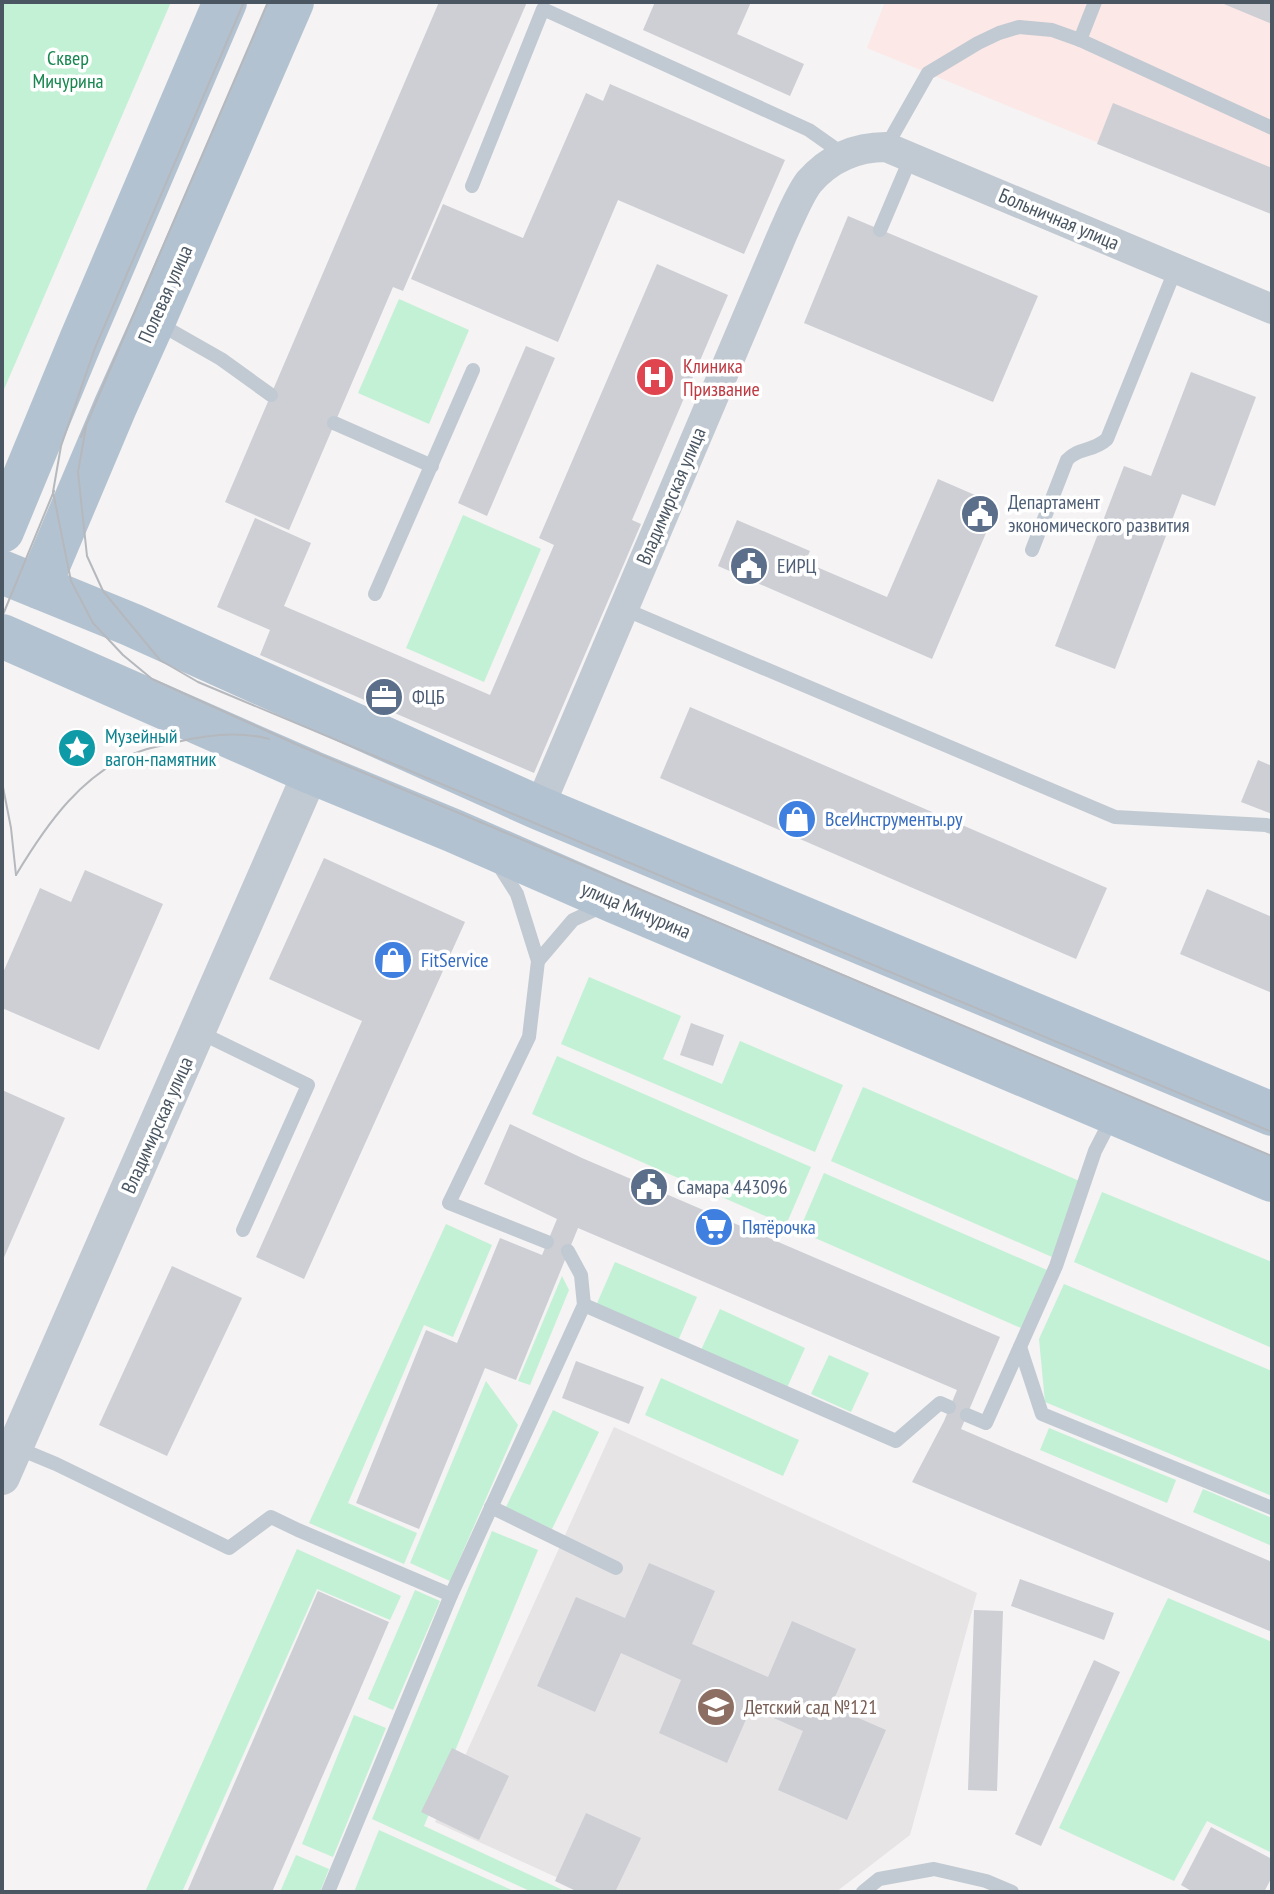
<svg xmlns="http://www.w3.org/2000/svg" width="1274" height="1894" font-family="'PT Sans Narrow',sans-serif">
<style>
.education{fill:#e6e4e5}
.medical{fill:#fce8e6}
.green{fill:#c3f1d5}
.building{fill:#cdcfd5}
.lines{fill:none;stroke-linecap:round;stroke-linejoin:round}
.service{stroke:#c1cad2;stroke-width:14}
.minor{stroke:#c1cad2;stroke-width:30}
.tertiary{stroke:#c1cad2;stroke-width:36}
.primary{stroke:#b3c2d1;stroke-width:44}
.tram{stroke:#b5b8bd;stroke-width:2}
.labels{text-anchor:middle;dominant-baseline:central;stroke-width:7;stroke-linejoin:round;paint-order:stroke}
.park-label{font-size:20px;fill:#17864f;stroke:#fff}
.street-label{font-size:20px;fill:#4a5661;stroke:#fff}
.health-label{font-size:20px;fill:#be3a42;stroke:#fff;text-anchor:start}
.service-label{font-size:20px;fill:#4e5e75;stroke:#fff;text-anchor:start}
.culture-label{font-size:20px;fill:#0d838f;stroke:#fff;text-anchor:start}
.shop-label{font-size:20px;fill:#366cbe;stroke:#fff;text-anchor:start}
.education-label{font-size:20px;fill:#785e54;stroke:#fff;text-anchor:start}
</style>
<rect width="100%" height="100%" fill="#f5f3f3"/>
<polygon class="education" points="614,1427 977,1593 910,1835 836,1892 589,1892 435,1822"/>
<polygon class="medical" points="885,2 1272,2 1272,214 867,48"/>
<g class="green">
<polygon points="2,2 171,2 2,394"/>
<polygon points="399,299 469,330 429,424 358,393"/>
<polygon points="463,515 541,549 484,682 406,648"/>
<polygon points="589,977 681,1016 663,1059 722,1084 740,1041 843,1085 815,1152 561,1044"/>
<polygon points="557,1056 811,1167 786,1225 532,1114"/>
<polygon points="863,1087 1084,1183 1052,1257 831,1161"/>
<polygon points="824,1173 1047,1270 1021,1328 799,1231"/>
<polygon points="1102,1192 1272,1262 1272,1348 1074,1262"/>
<polygon points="446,1224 492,1245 453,1337 424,1325 348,1503 417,1533 404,1564 309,1523"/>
<polygon points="615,1262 697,1297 677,1343 595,1308"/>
<polygon points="562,1276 569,1290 530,1385 518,1381"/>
<polygon points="1064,1284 1272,1371 1272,1496 1045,1402 1039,1339"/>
<polygon points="720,1309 805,1348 786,1390 701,1350"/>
<polygon points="829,1355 869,1373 851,1412 811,1394"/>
<polygon points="661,1378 799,1440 783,1476 645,1415"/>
<polygon points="486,1381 518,1425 450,1581 410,1563"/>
<polygon points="553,1410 599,1432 552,1529 506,1507"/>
<polygon points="1049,1428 1176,1480 1167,1503 1040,1450"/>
<polygon points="1203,1489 1272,1518 1272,1546 1193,1512"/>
<polygon points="492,1531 538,1550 424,1826 567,1892 532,1892 372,1819"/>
<polygon points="297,1549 401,1596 390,1620 317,1589 182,1892 145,1892"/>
<polygon points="415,1590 440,1601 393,1710 368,1699"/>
<polygon points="1168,1598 1272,1642 1272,1853 1207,1821 1174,1881 1059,1828"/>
<polygon points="354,1715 386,1728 333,1857 302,1844"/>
<polygon points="379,1830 516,1892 354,1892"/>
<polygon points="296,1855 329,1869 320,1892 280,1892"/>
</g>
<g class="building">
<polygon points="439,2 527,2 403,291 393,287 289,530 225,502"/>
<polygon points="655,2 751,2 737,34 804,64 790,96 643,30"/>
<polygon points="1219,2 1272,2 1272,24"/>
<polygon points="610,84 785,160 744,254 618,200 558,342 411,279 443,204 523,238 586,93 603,101"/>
<polygon points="1113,103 1272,168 1271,214 1097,144"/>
<polygon points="848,216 1038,296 993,402 804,323"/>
<polygon points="657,264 728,295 632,520 641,524 534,773 260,655 270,630 217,607 255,518 311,543 284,606 490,695 554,545 539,538"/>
<polygon points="526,346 555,358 487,516 458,503"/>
<polygon points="1191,372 1256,397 1215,506 1182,494 1115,669 1055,646 1124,466 1151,476"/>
<polygon points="938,479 998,505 932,659 718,566 737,520 810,551 805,562 887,597"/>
<polygon points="690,707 1107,888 1076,959 660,778"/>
<polygon points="1258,760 1272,766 1272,814 1241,802"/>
<polygon points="324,858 465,922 304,1279 256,1257 362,1021 269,979"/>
<polygon points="85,870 163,904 99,1050 2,1008 2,975 40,888 71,902"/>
<polygon points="1207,889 1272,917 1272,993 1180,954"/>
<polygon points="691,1023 724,1035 713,1066 680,1055"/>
<polygon points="2,1090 65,1118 2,1262"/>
<polygon points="510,1124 582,1158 1000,1337 961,1429 1272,1562 1272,1632 912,1482 944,1421 957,1390 578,1228 516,1380 485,1368 419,1529 356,1503 426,1330 457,1343 500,1238 542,1255 557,1219 484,1184"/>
<polygon points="172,1266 242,1298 167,1456 99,1425"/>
<polygon points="576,1361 644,1387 629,1424 562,1398"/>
<polygon points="649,1563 715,1591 692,1644 768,1677 792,1621 856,1649 831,1706 886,1730 847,1820 778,1790 803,1731 751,1708 727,1763 659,1733 681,1680 621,1653 595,1712 537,1686 576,1597 625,1618"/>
<polygon points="1020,1579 1114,1613 1104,1640 1011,1606"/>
<polygon points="318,1591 389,1622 353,1706 272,1892 187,1892"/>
<polygon points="974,1610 1003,1611 997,1791 968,1790"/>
<polygon points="1094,1660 1120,1672 1041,1846 1015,1834"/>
<polygon points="452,1748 509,1776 479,1840 421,1812"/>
<polygon points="586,1813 641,1838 615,1892 578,1892 555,1881"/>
<polygon points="1211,1827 1272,1859 1272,1877 1264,1892 1193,1892 1181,1885"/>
</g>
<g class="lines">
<g class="service">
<polyline points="1080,40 1095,2"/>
<polyline points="886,147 928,73 978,43 999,33 1019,27 1052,30 1080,40 1272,128"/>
<polyline points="472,186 543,9 809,130 843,154"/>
<polyline points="880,230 911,157"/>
<polyline points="156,322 221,359 271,395"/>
<polyline points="334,423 432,466"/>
<path d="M1032 550 1067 460C1079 447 1093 452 1107 439L1176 268"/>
<polyline points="375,594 473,370"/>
<polyline points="624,609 1115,817 1266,825 1272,827"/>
<polyline points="498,864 517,894 538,961 529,1037 449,1203 547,1242"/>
<polyline points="538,961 573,920 603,906"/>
<polyline points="199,1032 308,1085 243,1230"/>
<polyline points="584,1305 896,1441 940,1403 949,1407"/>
<polyline points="1020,1347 1042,1414 1272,1508"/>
<polyline points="967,1415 986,1423 1056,1266 1095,1151 1112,1118"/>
<polyline points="15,1447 56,1464 229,1548 271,1517 298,1530 451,1595"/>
<polyline points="491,1507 616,1568"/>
<polyline points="328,1892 451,1595 584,1305 581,1275 568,1251"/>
<polyline points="863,1892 879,1879 934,1869 986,1881 1012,1892"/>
</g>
<path class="minor" d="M539 808 783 233C790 218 799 195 809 182 830 158 855 147 886 147L1272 309"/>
<polyline class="tertiary" points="2,1477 311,772"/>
<g class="primary">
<polyline points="2,531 81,340 225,2"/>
<polyline points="2,572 132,625 539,808 1272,1114"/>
<polyline points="39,587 115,407 154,320 292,2"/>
<polyline points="2,636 311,772 454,831 614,901 1272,1180"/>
</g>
<g class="tram">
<polyline points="244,2 95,348 61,446 53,492 71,581 93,623 123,655 152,679 300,746 1272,1156"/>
<polyline points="86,427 78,472 87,556 103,591 160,660 198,682 1272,1132"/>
<polyline points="81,437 268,2"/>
<polyline points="2,617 54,491"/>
<polyline points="2,782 11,828 16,875"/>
<path d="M16 875C46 825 83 771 141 751 153 747 165 745 177 742 205 735 240 731 269 739"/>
</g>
</g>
<defs>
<g id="hospital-disc" transform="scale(2)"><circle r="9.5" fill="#e0444e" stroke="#fff"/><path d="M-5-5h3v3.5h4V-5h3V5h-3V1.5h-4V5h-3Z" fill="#fff"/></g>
<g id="civic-disc" transform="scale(2)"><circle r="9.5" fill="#5c6f8a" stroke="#fff"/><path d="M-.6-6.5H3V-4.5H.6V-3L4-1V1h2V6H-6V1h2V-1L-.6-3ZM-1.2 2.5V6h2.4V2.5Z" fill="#fff"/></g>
<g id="office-disc" transform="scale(2)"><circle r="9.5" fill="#5c6f8a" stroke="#fff"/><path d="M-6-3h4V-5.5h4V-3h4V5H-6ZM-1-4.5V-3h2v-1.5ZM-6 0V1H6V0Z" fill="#fff"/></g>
<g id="sight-disc" transform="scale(2)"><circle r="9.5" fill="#0f9aa8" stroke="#fff"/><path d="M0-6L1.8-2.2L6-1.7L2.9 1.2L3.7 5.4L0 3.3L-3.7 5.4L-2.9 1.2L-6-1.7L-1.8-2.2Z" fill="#fff"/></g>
<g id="shop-disc" transform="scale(2)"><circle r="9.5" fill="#3f7fe0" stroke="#fff"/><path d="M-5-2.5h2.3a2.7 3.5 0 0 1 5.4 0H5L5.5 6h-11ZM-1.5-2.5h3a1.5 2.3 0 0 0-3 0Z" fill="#fff"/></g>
<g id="supermarket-disc" transform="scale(2)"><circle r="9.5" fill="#3f7fe0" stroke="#fff"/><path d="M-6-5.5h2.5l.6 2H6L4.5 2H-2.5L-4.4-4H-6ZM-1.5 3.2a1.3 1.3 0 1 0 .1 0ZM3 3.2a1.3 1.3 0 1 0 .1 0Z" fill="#fff"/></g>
<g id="school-disc" transform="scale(2)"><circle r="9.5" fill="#8d6e63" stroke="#fff"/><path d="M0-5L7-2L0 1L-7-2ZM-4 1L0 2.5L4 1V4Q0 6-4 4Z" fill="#fff"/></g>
</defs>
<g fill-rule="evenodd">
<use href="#hospital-disc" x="655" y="377"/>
<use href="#civic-disc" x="980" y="514"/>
<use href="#civic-disc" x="749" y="566"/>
<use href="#office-disc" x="384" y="697"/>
<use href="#sight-disc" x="77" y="748"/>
<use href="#shop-disc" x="797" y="819"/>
<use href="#shop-disc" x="393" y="960"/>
<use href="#civic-disc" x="649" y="1187"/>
<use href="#supermarket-disc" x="714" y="1227"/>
<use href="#school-disc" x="716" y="1707"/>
</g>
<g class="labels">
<g class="park-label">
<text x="68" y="58">Сквер<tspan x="68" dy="23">Мичурина</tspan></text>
</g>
<g class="street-label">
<text transform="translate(1059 219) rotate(23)">Больничная улица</text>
<text transform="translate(165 294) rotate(-66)">Полевая улица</text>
<text transform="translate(671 496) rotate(-67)">Владимирская улица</text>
<text transform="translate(636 910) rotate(23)">улица Мичурина</text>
<text transform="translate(157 1125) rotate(-66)">Владимирская улица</text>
</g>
<g class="health-label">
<text x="683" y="366">Клиника<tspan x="683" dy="23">Призвание</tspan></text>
</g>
<g class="service-label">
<text x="1008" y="502">Департамент<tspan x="1008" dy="23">экономического развития</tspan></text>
<text x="777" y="566">ЕИРЦ</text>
<text x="412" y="697">ФЦБ</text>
<text x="677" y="1187">Самара 443096</text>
</g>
<g class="culture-label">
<text x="105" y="736">Музейный<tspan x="105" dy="23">вагон-памятник</tspan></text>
</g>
<g class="shop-label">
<text x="825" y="819">ВсеИнструменты.ру</text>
<text x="421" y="960">FitService</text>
<text x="742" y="1227">Пятёрочка</text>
</g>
<g class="education-label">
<text x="744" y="1707">Детский сад №121</text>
</g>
</g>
<rect width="1274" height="1894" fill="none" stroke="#4a5661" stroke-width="8"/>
</svg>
